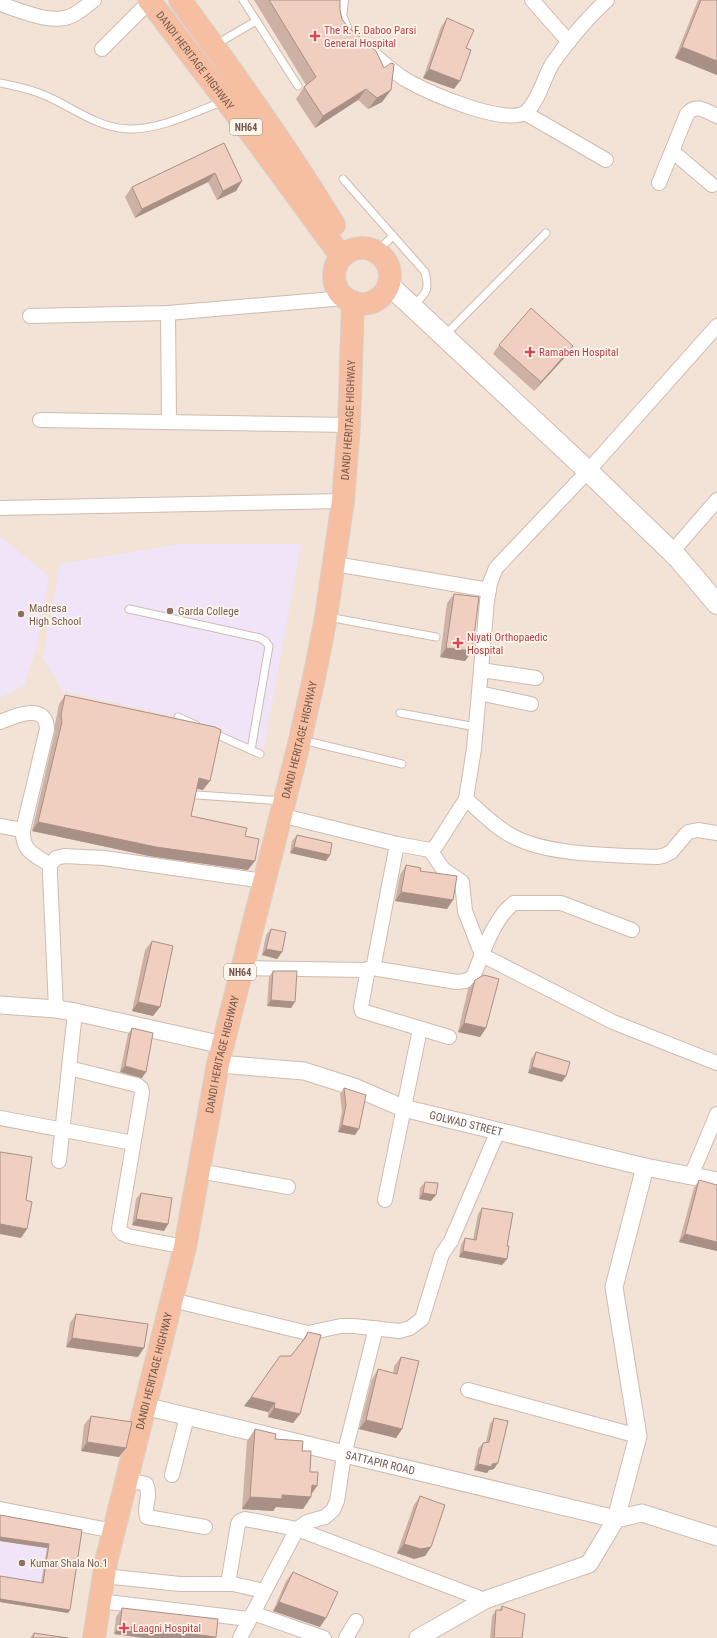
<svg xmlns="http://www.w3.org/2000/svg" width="717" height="1638" font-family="'Roboto Condensed',sans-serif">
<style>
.residential{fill:#f3e3d6}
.education{fill:#efe4f8}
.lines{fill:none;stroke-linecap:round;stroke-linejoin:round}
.service-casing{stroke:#cfbbb0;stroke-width:9}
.minor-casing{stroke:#cfbbb0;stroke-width:16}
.tertiary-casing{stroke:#cfbbb0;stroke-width:19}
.secondary-casing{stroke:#d2baae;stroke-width:22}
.trunk-casing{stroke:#d8d0cd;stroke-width:24}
.service{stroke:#fff;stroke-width:7}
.minor{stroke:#fff;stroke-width:14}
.tertiary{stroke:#fff;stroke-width:17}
.secondary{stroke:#fff;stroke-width:20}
.trunk{stroke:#f6bfa1;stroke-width:22}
.wall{fill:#ceb1a5}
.shaded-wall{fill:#a89086}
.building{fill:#f0cec0;stroke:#a89086}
.health-dot{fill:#e0444e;stroke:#fef6ed;stroke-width:1.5}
.education-dot{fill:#8d6e63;stroke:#fef6ed;stroke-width:1.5}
.labels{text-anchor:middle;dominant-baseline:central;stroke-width:3.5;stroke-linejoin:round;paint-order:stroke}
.shield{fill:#fef6ed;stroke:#9e877c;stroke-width:1}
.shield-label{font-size:10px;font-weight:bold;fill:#75574c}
.health-label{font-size:11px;fill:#be3a42;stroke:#fef6ed;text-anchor:start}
.street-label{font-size:11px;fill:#75574c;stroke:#fef6ed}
.education-label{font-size:11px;fill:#785e54;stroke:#fef6ed;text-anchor:start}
</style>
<rect width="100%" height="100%" fill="#fcf2e7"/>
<rect class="residential" x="0" y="0" width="717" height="1638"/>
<g class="education">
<polygon points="0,538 3,538 49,577 36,650 24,686 0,698"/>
<polygon points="181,544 301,544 264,750 182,718 63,691 43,658 60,564"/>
<polygon points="0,1541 47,1548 41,1586 0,1579"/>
</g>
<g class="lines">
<g class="service-casing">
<g id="service">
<polyline points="243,0 298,86"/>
<polyline points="215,45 256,21"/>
<path d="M0 83C15 86 30 89 44 95 71 106 97 128 128 129 160 130 195 112 224 101"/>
<path d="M343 179 425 272C430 291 426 293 413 306"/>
<polyline points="376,252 393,236"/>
<polyline points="445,335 546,233"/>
<polyline points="129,609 260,638 265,641 269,646 251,750"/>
<polyline points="328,617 436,637"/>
<polyline points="400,713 476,727"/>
<polyline points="178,717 196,725"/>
<polyline points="211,732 260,754"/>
<polyline points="302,740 402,764"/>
<polyline points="197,795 283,801"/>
</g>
</g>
<g class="minor-casing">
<g id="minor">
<polyline points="341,0 339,16 344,28"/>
<polyline points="532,0 569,42"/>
<path d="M0 4C20 10 53 26 73 15 81 11 87 5 94 0"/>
<path d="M365 47C379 59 392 72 408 81 428 92 506 127 526 112 538 102 544 78 552 64 568 41 586 19 607 0"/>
<polyline points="102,49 150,1"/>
<polyline points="525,113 606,160"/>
<polyline points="672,151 712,185"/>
<path d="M659 183 687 114C696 103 706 111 717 116"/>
<polyline points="168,313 169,422"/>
<polyline points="30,316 168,313 345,298"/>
<polyline points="40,420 349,425"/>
<polyline points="0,508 343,501"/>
<polyline points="672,552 717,500"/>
<polyline points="335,564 489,590"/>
<polyline points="481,670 536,678"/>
<polyline points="479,693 531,704"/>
<path d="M0 722C15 716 46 702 47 729L23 830C22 852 34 854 50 865"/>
<path d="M466 799C481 812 496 828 514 837 551 856 615 855 657 857L663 856 671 852 688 832 698 830 717 833"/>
<polyline points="280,815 397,844 430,850 436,846 466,799 474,749 487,601 490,583 496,568 588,471 717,326"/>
<polyline points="0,826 23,830"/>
<polyline points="430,850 443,869 462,882 465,911 482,955 613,1022 717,1063"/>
<polyline points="241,968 363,970 372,968 374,964 397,844"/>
<path d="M372 968 457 982 465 981 473 977C482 955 494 917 514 903H561L632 930"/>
<polyline points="368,969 361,1007 362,1011 449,1037"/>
<polyline points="56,1009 50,874 50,865 56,858 64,856 104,858 264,881"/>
<polyline points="69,1068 137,1085 141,1088 142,1093 119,1229 122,1233 128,1236 185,1247"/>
<polyline points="0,1118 133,1143"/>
<polyline points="59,1161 75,1012"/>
<polyline points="199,1171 288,1187"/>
<polyline points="691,1176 717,1114"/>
<polyline points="385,1200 420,1029"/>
<polyline points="172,1300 308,1333 341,1326 354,1326 399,1331 410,1328 422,1319 442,1254 451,1241 498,1131"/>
<polyline points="468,1390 638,1436"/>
<polyline points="172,1475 187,1417"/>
<path d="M126 1480 146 1484C152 1497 143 1505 147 1517L205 1527"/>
<polyline points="0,1509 114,1531"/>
<polyline points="104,1576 180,1584 233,1584 264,1591"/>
<polyline points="228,1584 238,1524 240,1521 245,1519 297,1529 485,1600"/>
<polyline points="99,1601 249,1619"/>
<polyline points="253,1613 324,1638"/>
<polyline points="240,1638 297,1529 307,1522 325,1517 333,1510 337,1501 344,1455 376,1328"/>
<polyline points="346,1638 356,1621"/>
</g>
</g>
<g class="tertiary-casing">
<g id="tertiary">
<polyline points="0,1005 56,1009 75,1012 223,1045"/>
<path id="s1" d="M218 1064 304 1071 354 1087 403 1108 645 1167 717 1181"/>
<path id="s2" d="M144 1406 616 1519 642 1513 717 1537"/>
<polyline points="418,1638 485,1600 589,1564 616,1519 638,1436 614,1287 645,1167"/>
</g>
</g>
<g class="secondary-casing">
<polyline id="secondary" points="388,284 588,471 678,558 717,604"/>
</g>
<g class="trunk-casing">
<g id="trunk">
<path id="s3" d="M149 0 256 140 341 256"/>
<path d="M180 0C234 73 287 147 334 225"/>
<circle cx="362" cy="276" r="28"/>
<path id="s4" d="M94 1638 106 1562 185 1247 218 1064 300 740 314 678 326 617 343 501 349 425 353 302"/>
</g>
</g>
<use href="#service" class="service"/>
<use href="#minor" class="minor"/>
<use href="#tertiary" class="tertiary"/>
<use href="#secondary" class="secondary"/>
<use href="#trunk" class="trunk"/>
</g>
<g class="wall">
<polygon points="254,0 340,0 340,10 342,19 347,26 391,90 382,102 368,109 358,100 315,128 296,99 304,87 306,85"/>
<polygon points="698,0 717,0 717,75 675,58"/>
<polygon points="447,18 466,48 454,89 423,78 441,27"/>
<polygon points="224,143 242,181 236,191 217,200 208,182 135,218 125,197 132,187"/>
<polygon points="499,345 567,355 534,391 493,354"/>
<polygon points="454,594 472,651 465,661 440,657 447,603"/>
<polygon points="65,695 203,790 197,788 191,816 245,836 248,870 149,856 32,831 55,731 55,724 59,704"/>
<polygon points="297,835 330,855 326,861 290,853 292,841"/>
<polygon points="406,865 420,871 453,900 447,909 395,901 400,875"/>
<polygon points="271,929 282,952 277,959 262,955 266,935"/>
<polygon points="152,941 160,1007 153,1016 132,1011 145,950"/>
<polygon points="273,971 295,1002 291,1008 267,1006 269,977"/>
<polygon points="475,980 486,1028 480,1037 458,1032 468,989"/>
<polygon points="132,1028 142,1078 120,1072 128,1034"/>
<polygon points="536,1052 562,1082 528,1073 531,1059"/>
<polygon points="344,1088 355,1135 338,1132 342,1111 340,1094"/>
<polygon points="699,1180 717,1251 679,1242 694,1188"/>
<polygon points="425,1182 431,1201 419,1199 420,1188"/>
<polygon points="141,1193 168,1224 164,1231 132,1225 136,1199"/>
<polygon points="482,1208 507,1246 507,1259 502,1265 459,1257 461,1245 465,1238 473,1240 478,1214"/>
<polygon points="76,1314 138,1357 66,1347 70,1323"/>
<polygon points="308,1332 300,1414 293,1423 268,1417 268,1412 244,1406 291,1356 300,1344"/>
<polygon points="401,1357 402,1429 396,1438 359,1429 372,1379 378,1369 393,1373 394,1366"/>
<polygon points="91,1416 126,1448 119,1457 81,1451 84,1425"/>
<polygon points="494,1418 494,1469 489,1470 487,1473 474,1470 478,1449 483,1443 486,1442 490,1424"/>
<polygon points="255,1429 275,1439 302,1451 310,1472 317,1486 311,1495 311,1497 303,1509 276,1507 273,1511 242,1509 247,1441"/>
<polygon points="420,1496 431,1547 425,1556 414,1559 397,1553 414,1505"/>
<polygon points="0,1515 82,1530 68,1613 0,1602 0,1576 41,1583 47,1548 0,1541"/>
<polygon points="293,1572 320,1627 273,1611 286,1581"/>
<polygon points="502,1606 522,1638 490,1638 492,1616 496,1610 499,1610"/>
<polygon points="122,1608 215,1638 144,1638 114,1634 116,1617"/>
<polygon points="34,1633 68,1638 30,1638"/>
</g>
<g class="shaded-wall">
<polygon points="682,47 717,61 717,75 675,58"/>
<polygon points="429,69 460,81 454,89 423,78"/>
<polygon points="366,89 358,100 315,128 323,116"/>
<polygon points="391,90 382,102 368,109 377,98"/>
<polygon points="215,173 208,182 135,218 142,209"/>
<polygon points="242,181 236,191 217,200 223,191"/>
<polygon points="573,346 567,355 534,391 541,382"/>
<polygon points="446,648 472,651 465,661 440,657"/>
<polygon points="199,778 210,781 203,790 193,788"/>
<polygon points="38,822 255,861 248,870 149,856 32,831"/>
<polygon points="294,847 330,855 326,861 290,853"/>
<polygon points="401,892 453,900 447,909 395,901"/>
<polygon points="266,949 282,952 277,959 262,955"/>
<polygon points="271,1000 295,1002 291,1008 267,1006"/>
<polygon points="138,1002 160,1007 153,1016 132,1011"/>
<polygon points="464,1023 486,1028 480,1037 458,1032"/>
<polygon points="125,1066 146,1072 142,1078 120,1072"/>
<polygon points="532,1067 566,1076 562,1082 528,1073"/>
<polygon points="342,1125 359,1129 355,1135 338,1132"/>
<polygon points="423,1193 436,1195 431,1201 419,1199"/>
<polygon points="136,1219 168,1224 164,1231 132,1225"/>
<polygon points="0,1224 27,1229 21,1238 0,1234"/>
<polygon points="685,1234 717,1242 717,1251 679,1242"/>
<polygon points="463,1251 507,1259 502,1265 459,1257"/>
<polygon points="72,1338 144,1348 138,1357 66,1347"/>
<polygon points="251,1397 275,1403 268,1412 244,1406"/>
<polygon points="274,1408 300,1414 293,1423 268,1417"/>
<polygon points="366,1420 402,1429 396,1438 359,1429"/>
<polygon points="87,1442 126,1448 119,1457 81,1451"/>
<polygon points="498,1463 494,1469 489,1470 487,1473 474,1470 478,1464 492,1464"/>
<polygon points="312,1485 317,1486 309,1497 311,1497 303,1509 276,1507 273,1511 242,1509 250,1497 282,1495"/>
<polygon points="0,1537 49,1544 47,1548 0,1541"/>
<polygon points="404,1544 431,1547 425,1556 414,1559 397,1553"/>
<polygon points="0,1599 70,1610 68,1613 0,1602"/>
<polygon points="279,1602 326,1618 320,1627 273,1611"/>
<polygon points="120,1625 216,1637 215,1638 144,1638 114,1634"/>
</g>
<g class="building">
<polygon points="269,0 340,0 340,10 342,19 347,26 376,51 384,68 391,63 394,64 391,90 377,98 366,89 323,116 304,87 316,77"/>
<polygon points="701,0 717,0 717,61 682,47"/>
<polygon points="447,18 474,30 466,48 471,50 460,81 429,69"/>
<polygon points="224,143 242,181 223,191 215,173 142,209 132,187"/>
<polygon points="531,308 573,346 541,382 499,345"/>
<polygon points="454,594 479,597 472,651 446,648"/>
<polygon points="65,695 215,727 221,730 210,781 199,778 191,816 247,828 245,836 259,839 255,861 156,847 38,822 62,722 61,715"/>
<polygon points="297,835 332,843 330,855 294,847"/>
<polygon points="406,865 421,868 420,871 457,876 453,900 401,892"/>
<polygon points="271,929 286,932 282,952 266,949"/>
<polygon points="152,941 173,946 160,1007 138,1002"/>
<polygon points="273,971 297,971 295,1002 271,1000"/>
<polygon points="484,975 499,979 486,1028 464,1023 475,980"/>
<polygon points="132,1028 153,1033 146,1072 125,1066"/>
<polygon points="536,1052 570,1062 566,1076 532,1067"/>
<polygon points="344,1088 366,1095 359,1129 342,1125 346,1105"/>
<polygon points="0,1152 32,1157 26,1200 32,1202 27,1229 0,1224"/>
<polygon points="699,1180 717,1185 717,1242 685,1234"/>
<polygon points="425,1182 438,1183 436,1195 423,1193"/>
<polygon points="141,1193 172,1198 168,1224 136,1219"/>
<polygon points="482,1208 513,1213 507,1246 509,1246 507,1259 463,1251 465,1238 476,1240"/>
<polygon points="76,1314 148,1324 144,1348 72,1338"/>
<polygon points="308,1332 321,1335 300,1414 274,1408 275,1403 251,1397 280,1356 291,1356 305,1338"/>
<polygon points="401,1357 419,1361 402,1429 366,1420 378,1369 397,1374"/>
<polygon points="91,1416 132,1422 126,1448 87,1442"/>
<polygon points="494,1418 508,1421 498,1463 492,1464 492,1467 478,1464 483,1443 489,1442"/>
<polygon points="255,1429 276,1434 275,1439 303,1441 302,1451 311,1451 310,1472 318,1472 317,1486 312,1485 311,1497 282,1495 282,1499 250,1497"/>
<polygon points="420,1496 445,1505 431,1547 421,1549 404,1544"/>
<polygon points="0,1515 82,1530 70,1610 0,1599 0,1576 43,1583 49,1544 0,1537"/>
<polygon points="293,1572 338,1592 326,1618 279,1602"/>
<polygon points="502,1606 525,1614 522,1638 494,1638 496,1610 502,1610"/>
<polygon points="122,1608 218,1619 216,1637 120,1625"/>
<polygon points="34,1633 68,1638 33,1638"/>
</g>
<g class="health-dot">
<path d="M313 30h4v4h4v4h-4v4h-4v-4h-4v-4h4z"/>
<path d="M528 346h4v4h4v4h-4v4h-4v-4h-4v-4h4z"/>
<path d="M456 637h4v4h4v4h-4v4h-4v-4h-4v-4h4z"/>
<path d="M122 1622h4v4h4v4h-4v4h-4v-4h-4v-4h4z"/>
</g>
<g class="education-dot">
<circle cx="170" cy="611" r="4"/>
<circle cx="21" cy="614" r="4"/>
<circle cx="22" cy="1563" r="4"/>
</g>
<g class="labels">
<g class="shield">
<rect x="230" y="119" width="32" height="16" rx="3"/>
<rect x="224" y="964" width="32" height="16" rx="3"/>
</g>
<g class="shield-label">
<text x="246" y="127">NH64</text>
<text x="240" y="972">NH64</text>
</g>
<g class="health-label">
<text x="324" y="30">The R. F. Daboo Parsi<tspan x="324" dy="13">General Hospital</tspan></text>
<text x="539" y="352">Ramaben Hospital</text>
<text x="467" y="637">Niyati Orthopaedic<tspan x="467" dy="13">Hospital</tspan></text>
<text x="133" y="1628">Laagni Hospital</text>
</g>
<g class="street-label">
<text stroke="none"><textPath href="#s3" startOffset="76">DANDI HERITAGE HIGHWAY</textPath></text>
<text stroke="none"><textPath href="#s4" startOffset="1246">DANDI HERITAGE HIGHWAY</textPath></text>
<text stroke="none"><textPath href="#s4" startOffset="922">DANDI HERITAGE HIGHWAY</textPath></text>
<text stroke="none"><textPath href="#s4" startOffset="598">DANDI HERITAGE HIGHWAY</textPath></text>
<text stroke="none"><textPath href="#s1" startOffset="257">GOLWAD STREET</textPath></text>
<text stroke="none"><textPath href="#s4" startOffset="274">DANDI HERITAGE HIGHWAY</textPath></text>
<text stroke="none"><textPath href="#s2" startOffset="243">SATTAPIR ROAD</textPath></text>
</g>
<g class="education-label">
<text x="29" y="608">Madresa<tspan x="29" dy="13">High School</tspan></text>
<text x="178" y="611">Garda College</text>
<text x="30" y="1563">Kumar Shala No.1</text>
</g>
</g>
</svg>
